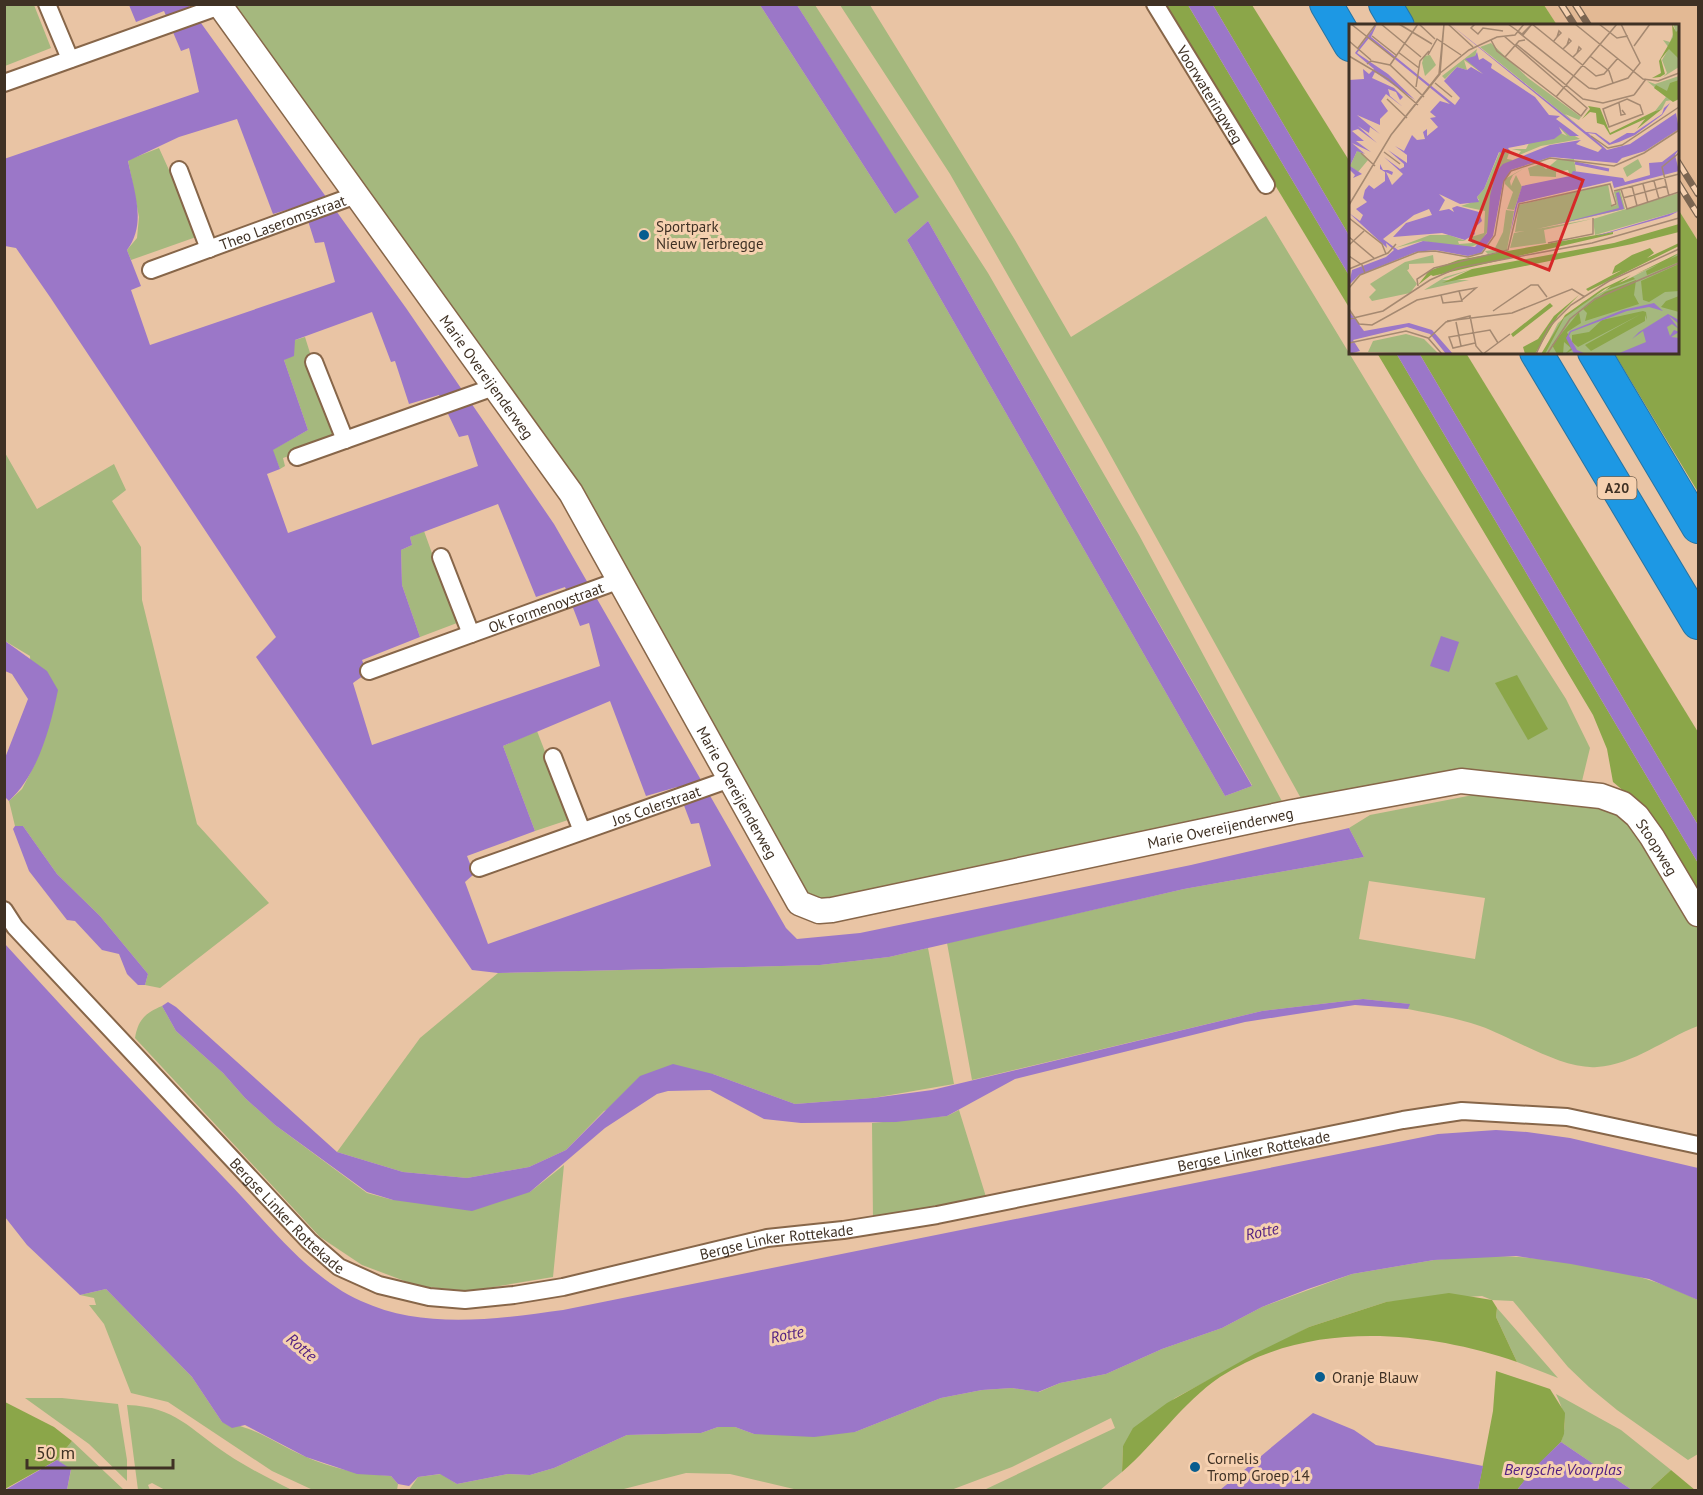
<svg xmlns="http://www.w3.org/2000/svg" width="1703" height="1495" font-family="'PT Sans',sans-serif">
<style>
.built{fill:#e3b994}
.green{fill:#a5b87e;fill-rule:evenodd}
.forest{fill:#8ba649}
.water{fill:#9b77c8;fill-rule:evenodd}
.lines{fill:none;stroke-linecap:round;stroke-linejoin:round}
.street-casing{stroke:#876649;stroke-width:20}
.secondary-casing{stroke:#876649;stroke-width:27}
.highway-casing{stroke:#2974a1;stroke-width:34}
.street{stroke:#fff;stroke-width:16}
.secondary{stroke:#fff;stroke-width:24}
.highway{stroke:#1d98e4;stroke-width:32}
.rail-casing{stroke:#7b6551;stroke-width:7}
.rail{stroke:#f6d1b0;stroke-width:4.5;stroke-dasharray:14;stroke-linecap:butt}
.poi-dot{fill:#085d8f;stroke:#f6d1b0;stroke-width:2}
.labels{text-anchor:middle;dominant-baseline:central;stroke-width:6;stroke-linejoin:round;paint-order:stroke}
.shield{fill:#f6d1b0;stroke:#76614e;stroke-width:1.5}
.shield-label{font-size:14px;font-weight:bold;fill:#3f3124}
.street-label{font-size:15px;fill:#3f3124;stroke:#f6d1b0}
.poi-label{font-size:15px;fill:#3f3124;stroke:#f6d1b0;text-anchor:start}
.water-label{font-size:16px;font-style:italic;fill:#532182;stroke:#f6d1b0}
.inset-river{fill:none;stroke:#9b77c8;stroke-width:3}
.inset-road{fill:none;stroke:#a58971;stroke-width:1.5}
.view{fill:#d62828;fill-opacity:0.15;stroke:#d62828;stroke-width:3}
.inset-edge{fill:none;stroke:#3f3124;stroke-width:3}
</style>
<rect width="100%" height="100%" fill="#e9c4a4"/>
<polygon class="built" points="1544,5 1698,5 1698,241 1678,209 1678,26 1557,25"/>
<g class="green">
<polygon points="5,4 34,5 51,48 5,66"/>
<path d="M225 5H760L895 214 918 197 797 5H815L988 273 1139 535 1284 805 830 900 812 899 801 888 566 479ZM928 221 1252 785V786L1225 796 907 240Z"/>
<polygon points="840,5 870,5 1015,240 1071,337 1266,216 1420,470 1566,699 1590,748 1582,781 1454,776 1303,802 1101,438 950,174"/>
<polygon points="159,148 199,236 131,260 127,250 137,238 139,217 128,160"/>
<polygon points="305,337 337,439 283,458 285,466 280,469 272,450 308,430 284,360 295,340"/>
<polygon points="4,451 37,509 114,464 126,490 112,501 141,547 142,600 197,824 269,903 160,988 145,985 148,974 100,916 57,874 23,826 15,826 9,801 22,789 35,764 30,656 5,641"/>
<polygon points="424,531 457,623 420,637 402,585 401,550 412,545 410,537"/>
<polygon points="537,731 571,819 535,831 503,746"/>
<path d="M1473 795 1572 801 1617 810 1631 819 1667 884 1698 927V1026C1664 1039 1635 1064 1597 1067 1562 1070 1512 1037 1480 1026 1457 1018 1432 1014 1408 1009L1409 1004 1363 999 1262 1011 972 1080 947 943 1184 889 1364 857 1349 828 1370 815ZM1369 881 1485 898 1475 959 1359 939Z"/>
<polygon points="928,948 954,1084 873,1098 795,1104 713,1074 604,1111 566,1150 529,1167 467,1178 403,1172 337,1152 420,1038 498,973 820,965 889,957"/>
<path d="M162 1006 176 1031 223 1073 245 1098 275 1125 367 1193 393 1200 530 1192 564 1165 553 1277 470 1291 418 1286 362 1265 320 1237 135 1038C138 1020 145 1013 162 1006Z"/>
<polygon points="959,1110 987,1200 873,1221 872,1123 947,1116"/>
<path d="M1480 1256C1553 1256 1633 1267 1698 1300V1454L1688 1460 1617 1410 1589 1387 1568 1367 1513 1301 1492 1300 1482 1296 1386 1302 1309 1327 1175 1398 1123 1446 1122 1472 1100 1490H984L1115 1428 1111 1418 1012 1467 951 1490H798L730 1474 686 1473 620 1490H409L418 1477 441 1474 457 1484 508 1474 530 1475 554 1468 627 1435 701 1433 718 1427H735L754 1434 855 1432 941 1398 982 1390 1012 1388 1039 1392 1060 1383 1106 1374 1162 1349 1222 1328 1262 1307 1352 1274 1434 1260Z"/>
<path d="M106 1289 192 1377 222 1422C256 1427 274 1443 304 1456 332 1469 361 1474 391 1476L398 1484 397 1490H313L272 1471 168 1402 131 1393 104 1324 89 1305H96L94 1298 80 1295Z"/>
<polygon points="1497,1308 1558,1378 1517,1362 1496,1317"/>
<path d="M1556 1394 1621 1430 1671 1470 1649 1490H1632L1561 1442C1568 1424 1564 1411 1556 1394Z"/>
<polygon points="25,1398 62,1398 118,1404 127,1460 127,1481 89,1444"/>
<path d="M127 1405C177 1407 189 1429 227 1454 248 1468 270 1479 292 1490H165L152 1483 148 1485 150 1490H138Z"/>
<polygon points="72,1441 124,1490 67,1490 71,1470 57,1460"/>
</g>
<g class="forest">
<polygon points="1166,5 1188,5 1350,277 1350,309"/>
<polygon points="1213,5 1252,5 1350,162 1350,237"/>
<polygon points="1404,5 1544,5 1557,25 1416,25"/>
<polygon points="1678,209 1698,241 1698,492 1614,353 1678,352"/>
<polygon points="1377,353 1396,353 1698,863 1698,888 1650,813 1613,782 1607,749 1593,715"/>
<polygon points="1419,353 1466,353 1698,732 1698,825"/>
<polygon points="1517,675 1548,729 1528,740 1495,683"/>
<path d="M1449 1293 1492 1300 1497 1308 1496 1317 1517 1362C1423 1330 1308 1320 1220 1377 1182 1403 1156 1443 1122 1472L1123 1446 1133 1428 1167 1403 1254 1354 1309 1327 1386 1302Z"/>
<polygon points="1496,1371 1550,1389 1565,1413 1564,1434 1561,1442 1534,1469 1517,1490 1478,1490 1493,1411"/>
<polygon points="5,1402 54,1427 72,1441 57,1460 5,1489"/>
<polygon points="1671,1470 1695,1490 1649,1490"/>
</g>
<g class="water">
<path d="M129 5H188L406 308 554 524 786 928 797 939 860 933 1191 865 1349 828 1364 857 1184 889 889 957 820 965 498 973 472 970 256 657 276 637 50 297 16 248 5 246 4 159 199 92 189 48 181 51 164 11 136 22ZM237 119 273 214 303 205 315 243 324 242 335 282 150 345 131 290 141 286 127 250C147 224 134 191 128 161L179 137ZM372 312 391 362 395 361 409 404 439 395 459 437 468 435 478 466 288 533 267 474 280 469 273 450 308 430 284 360 294 356 295 340ZM498 504 536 597 565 587 580 626 589 623 600 666 372 745 353 683 367 673 362 660 420 637 402 585 401 550 412 545 410 537ZM610 701 646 796 677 787 691 824 699 823 711 866 488 944 465 882 474 874 467 856 535 831 503 746Z"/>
<polygon points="760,5 797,5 919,197 895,214"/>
<polygon points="1188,5 1213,5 1350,237 1350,277"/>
<polygon points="928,221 1252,786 1225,796 907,240"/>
<polygon points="1396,353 1419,353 1698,825 1698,863"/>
<polygon points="1441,636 1459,642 1449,672 1430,666"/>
<path d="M5 641 47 671 58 690C50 729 38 774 9 801L5 797V758L28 699 12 674 5 671Z"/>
<polygon points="15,826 23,826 57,874 100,916 148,974 145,985 138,985 127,974 119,954 102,950 75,921 67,920 29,871 13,829"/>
<path d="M5 944C77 1024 152 1102 226 1180 266 1221 307 1277 361 1301 424 1330 497 1319 563 1310L1438 1134 1496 1130 1527 1132 1570 1138 1698 1168V1300L1649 1279 1571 1264 1516 1256 1434 1260 1352 1274 1308 1289 1262 1307 1222 1328 1162 1349 1106 1374 1060 1383 1038 1392 1012 1388 982 1390 941 1398 855 1432 814 1437 754 1434 735 1427H718L701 1433 627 1435 554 1468 530 1475 508 1474 457 1484 440 1474 418 1477 409 1486 398 1484 391 1476 357 1474 306 1457 245 1425 232 1428 222 1422 192 1377 106 1289 80 1295 27 1245 5 1217Z"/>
<polygon points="1363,999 1410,1004 1408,1009 1355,1005 1245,1022 1015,1079 947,1116 896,1122 801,1123 764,1119 710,1090 668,1091 657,1094 605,1128 530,1192 472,1211 393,1200 367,1192 275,1125 245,1098 223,1073 176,1031 162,1006 168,1002 176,1007 337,1152 403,1172 467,1178 529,1167 566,1150 640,1076 673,1064 713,1074 795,1104 873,1098 932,1090 1262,1011"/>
<polygon points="1313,1413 1354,1430 1376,1445 1483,1466 1478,1490 1220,1490"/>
<polygon points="1561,1442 1632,1490 1517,1490 1533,1469"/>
<polygon points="57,1460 71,1469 67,1490 5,1490"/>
</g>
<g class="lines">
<g class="street-casing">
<g id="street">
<polyline points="47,4 70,59"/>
<path id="s1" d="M1155 4 1266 185"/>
<polyline points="4,83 220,6"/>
<polyline points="179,170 209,249"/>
<path id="s2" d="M151 270 356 195"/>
<polyline points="314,362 345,440"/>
<polyline points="297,457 494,387"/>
<polyline points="441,557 471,634"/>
<path id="s3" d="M369 671 620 580"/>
<polyline points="553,757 582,831"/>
<path id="s4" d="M479 868 730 779"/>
<path id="s5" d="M4 910 15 927 309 1241 339 1267 379 1285 429 1297 465 1300 514 1295 563 1287 767 1238 843 1230 937 1215 1403 1120 1462 1111 1567 1117 1698 1145"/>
</g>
</g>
<g class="secondary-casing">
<g id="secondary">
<path id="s6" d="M219 4 571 493 799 903 819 911 832 910 1293 812 1461 781 1601 796 1623 804 1637 816 1652 837 1698 914"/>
</g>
</g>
<g class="highway-casing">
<g id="highway">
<polyline points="1326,4 1350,45"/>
<polyline points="1385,4 1398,26"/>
<polyline points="1536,352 1698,623"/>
<polyline points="1594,352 1698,527"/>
</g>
</g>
<use href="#street" class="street"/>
<use href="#secondary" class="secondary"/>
<use href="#highway" class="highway"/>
<g class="rail-casing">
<g id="rail">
<polyline points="1561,4 1575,26"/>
<polyline points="1575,4 1589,26"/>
<polyline points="1678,162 1698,194"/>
<polyline points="1678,183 1698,215"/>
</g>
</g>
<use href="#rail" class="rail"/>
</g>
<g class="poi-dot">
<circle cx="644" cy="235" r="6"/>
<circle cx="1320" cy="1377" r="6"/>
<circle cx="1195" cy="1467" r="6"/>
</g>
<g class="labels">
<rect class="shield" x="1597.5" y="477" width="39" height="22" rx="4.5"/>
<g class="shield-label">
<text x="1617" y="488">A20</text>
</g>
<g class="street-label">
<text stroke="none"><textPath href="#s1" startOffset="106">Voorwateringweg</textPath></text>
<text stroke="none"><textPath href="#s2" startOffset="140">Theo Laseromsstraat</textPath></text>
<text stroke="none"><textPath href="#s6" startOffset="459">Marie Overeijenderweg</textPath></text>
<text stroke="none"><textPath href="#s3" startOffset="188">Ok Formenoystraat</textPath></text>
<text stroke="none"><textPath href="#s6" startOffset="945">Marie Overeijenderweg</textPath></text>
<text stroke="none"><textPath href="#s4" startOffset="188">Jos Colerstraat</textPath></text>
<text stroke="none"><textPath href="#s6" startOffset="1503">Marie Overeijenderweg</textPath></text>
<text stroke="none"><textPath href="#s6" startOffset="1968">Stoopweg</textPath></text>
<text stroke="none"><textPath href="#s5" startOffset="1425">Bergse Linker Rottekade</textPath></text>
<text stroke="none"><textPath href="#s5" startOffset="417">Bergse Linker Rottekade</textPath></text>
<text stroke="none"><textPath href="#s5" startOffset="939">Bergse Linker Rottekade</textPath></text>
</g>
<g class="poi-label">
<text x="656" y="226">Sportpark<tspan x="656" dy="17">Nieuw Terbregge</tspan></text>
<text x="1332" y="1377">Oranje Blauw</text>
<text x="1207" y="1458">Cornelis<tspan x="1207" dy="17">Tromp Groep 14</tspan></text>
</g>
<g class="water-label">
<text transform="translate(1262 1231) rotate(-12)">Rotte</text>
<text transform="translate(787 1334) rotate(-12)">Rotte</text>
<text transform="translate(302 1347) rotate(40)">Rotte</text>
<text x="1563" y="1469">Bergsche Voorplas</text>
</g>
</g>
<g transform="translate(1349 24)">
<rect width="330" height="330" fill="#e9c4a4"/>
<path d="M324 0H330V43L314 53 318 49 313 36 320 24 314 16 321 18 326 5ZM142 19 179 54 232 93 230 96 216 90 233 105 131 23ZM128 25 126 33 119 35 134 50 115 36 118 46 108 43 96 55 93 52ZM81 31 87 41 76 52 73 39 75 32ZM330 52V75L317 77 313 85 306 87 317 73 298 57 306 60ZM210 103 231 115 192 122 168 132 172 127 163 125H177L181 117 204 115 212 109 218 112ZM9 125 19 136 9 148 1 142ZM151 127 160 129 158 135 164 136 147 147 139 207 130 220 118 224 73 217 46 224 81 211H100L117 217H109L110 220 123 219 122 213 135 209 136 187 112 182 130 176 128 173 135 165ZM209 135H225L227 147 221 152 219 146 207 148V153L181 152 179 144 191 140 197 145ZM289 135 293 143 278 153 274 144ZM177 143 164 151 161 157 162 162 167 151 173 163 165 186 158 185 164 168 156 160V155ZM259 160 263 182 268 181 265 168 271 166 276 185 188 205 243 195 195 206 197 219 161 224 165 209 176 207 166 208 170 181ZM330 169V187L246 211 244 195ZM157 186 165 187 158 226 139 230 136 227 145 226 154 208ZM330 229V321L289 330H193L209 299 234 278ZM84 231 85 239 60 240V245L29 264 58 246 68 260 61 269 23 277 20 273 27 266 21 260 24 258 56 238ZM123 245 93 256H120L75 266 96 253ZM57 310 75 315 90 330 19 328 24 317Z" fill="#a5b87e"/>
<path d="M323 0 327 8 330 5V35L320 25 312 35 316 50 311 53 303 54 312 49 310 37 324 13ZM330 56V75L324 78 305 64 307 61 318 67 321 59ZM239 82 251 84 261 109 306 87 313 85 288 105 296 95 261 111 255 101 248 99 247 89 241 88 233 95 241 85ZM330 200V208L283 220 93 259 123 245 265 219ZM264 208V210L84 252 82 251 69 261 80 247 109 236ZM330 219V222L239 267 237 265 273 246 263 250 266 242 283 231 301 224 305 229 298 234ZM330 229 321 235 330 231V238L298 251 297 247 310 240 287 250ZM330 240V267L316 268 300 278 294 276 292 257ZM282 251 270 259 284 253 286 255 257 266 234 283 262 262 256 265 215 294 196 330H192L216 291 253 265ZM287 256 285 271 290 280 236 297 238 289 234 285 256 268ZM230 271 209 292 186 330H176L174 323 189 315 205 292ZM330 272V288L312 283 317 277ZM201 279 204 282 164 313 162 310ZM294 287 297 288 298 296 296 291V297L242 327 236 321 292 290 229 323 223 318V311L240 308 253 296ZM230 288 232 299 218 308 225 325 216 330 222 324 215 318 214 330H208L203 321Z" fill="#8ba649"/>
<path d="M28 0 22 13 106 81 111 74 95 57 108 43 118 46 122 43 134 50 116 35 126 32 128 28 130 36 134 34 143 40 142 44 186 73 200 91 211 92 207 95 230 112H221L210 103 213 109 205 115 159 124 163 129 155 124 156 130 150 128 135 165 128 173 130 178 111 180 90 170 96 176 90 187 100 185 105 188 103 184 108 182 130 188 133 197 124 205 126 210 116 216 93 209 44 213 57 199 83 191 80 185 65 191 34 215 49 226 74 217 126 223 138 209 141 172 147 148 154 140 201 121 232 116 227 120 249 128 253 124 101 0 237 108 247 109 261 119 278 109H285L313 90 315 84 321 79 313 91 286 111 270 118 260 121 246 110 239 109 258 126 281 120 327 89 330 105 296 127 273 134 268 139 202 133 162 146 154 159 144 212 132 229 119 232 86 226 67 228 10 251 0 261 3 246 37 233 45 226 37 219 38 224 0 189 11 197 14 191 7 185 18 178 14 174 16 166 20 161 25 165 36 157V148L31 145V140L34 146H39L44 148 43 151 37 148 43 161 54 150 35 133 51 145 55 143V140L39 126 58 139V131L46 122 55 127 63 111 68 116 76 115 74 108 78 105V112L89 103 81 94 87 93 81 88 91 77 101 80 20 14 8 29 39 50 66 76 26 48 23 54 45 64 54 73 51 76 47 68 39 65 41 72 54 83 37 70 32 77 39 87 31 95V101L8 91 31 110 21 103 20 109 9 102 28 119 9 105 3 107 15 117H7L22 128 3 119 16 130 8 127 1 142 13 150 4 154 6 151 0 145V56L15 55 14 45 20 50 25 45 6 29ZM330 125 326 131 330 147 265 164 263 157 169 179 161 211 166 184 173 162 221 152 224 147 274 154 276 158 301 151 300 139 313 138ZM270 168 275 185 205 201 270 184 267 169ZM330 187 320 192 252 211 153 230 247 212ZM305 279 314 287 300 283 278 287 222 308 220 312 228 326 237 330H225L217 314 221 307 274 286ZM0 287 15 307 60 299 83 306 104 330H97L81 310 58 303 4 316 11 327 0 330ZM319 290 330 296V300L320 292 330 305 323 300 318 303 321 312 325 306 330 308 322 313 330 314V330H268L297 318 294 307 283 315 290 308Z" fill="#9b77c8"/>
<path class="inset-river" d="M226 139 260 146"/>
<path class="inset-road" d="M2 0 45 34M32 0 72 33M50 0 83 20M70 0 86 15M99 0 124 23M126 0 122 4 129 10 134 4 154 7M159 0 173 10 183 0M226 0 294 55 309 57 330 49M250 0 268 14 279 12M169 8 240 64 247 65 279 54 291 39 272 0M174 11 183 0 247 52 255 50 269 34M23 12 47 31M142 16 148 27 232 92 238 84 155 12M0 17 22 36M204 18 208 13 212 9 210 7 208 13M167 20 234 75 254 79 285 71M285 22 301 0M9 24 27 0M214 25 222 17 220 15 218 21M49 28 70 44M79 31 88 15 112 31M0 32 39 55 69 81M241 32 260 47 264 59M156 33 170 17 176 16M224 33 232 25 230 23 228 29M18 40 22 37 41 41 75 73M41 41 69 0M90 50 120 26 148 13 166 11 175 0M86 59 103 73M67 63 71 37 80 27M285 71 297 55M207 73 268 0M38 75 58 94M278 75 291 81 294 90 260 103 254 85ZM270 79 272 91 276 90 273 86M242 112 259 124 273 121 330 83M35 128 51 140M12 129 26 142M305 157 310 175M294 160 299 179M283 162 288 182M272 165 278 185 330 168M265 167 330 150M320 172 313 143 330 129M274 174 318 162M0 181 42 111 90 50 95 0M0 181 42 111 91 50 95 0M0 194 33 220 37 230M0 213 26 235M199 219 244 210V194M0 221 15 207M0 232 13 241 16 249M0 245 39 229 47 220M69 262 68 255 85 244 159 226 170 180 261 160 267 180 262 182M0 264 11 251 69 228 86 227 119 233 133 229 146 211 155 157 162 147 201 134 265 142 295 129 330 106M110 267 127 264 113 276M0 285 10 300 23 301 68 276 92 271 110 267 113 277 94 279 92 271M144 287 182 261H189L198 273M0 295 34 287 81 256 108 244 243 219 330 194M98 297 163 289 223 265 236 273M107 298 112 322M79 315 97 298 121 292 127 322 134 330M0 319 57 307 79 314 93 330M126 319 104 324 100 313 141 306 149 319M134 330 161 310M187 330 200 303 222 281 260 257 330 225M198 330 221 295 246 275 330 239"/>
<path class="view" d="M155 126 234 156 200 246 121 216Z"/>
<rect width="330" height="330" class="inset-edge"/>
</g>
<rect width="1703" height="1495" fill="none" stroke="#3f3124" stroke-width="12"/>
<path d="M27 1459v9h146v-9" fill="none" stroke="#3f3124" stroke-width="3"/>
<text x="36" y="1459" font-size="18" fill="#3f3124" stroke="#f6d1b0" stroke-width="4.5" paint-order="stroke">50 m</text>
</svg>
